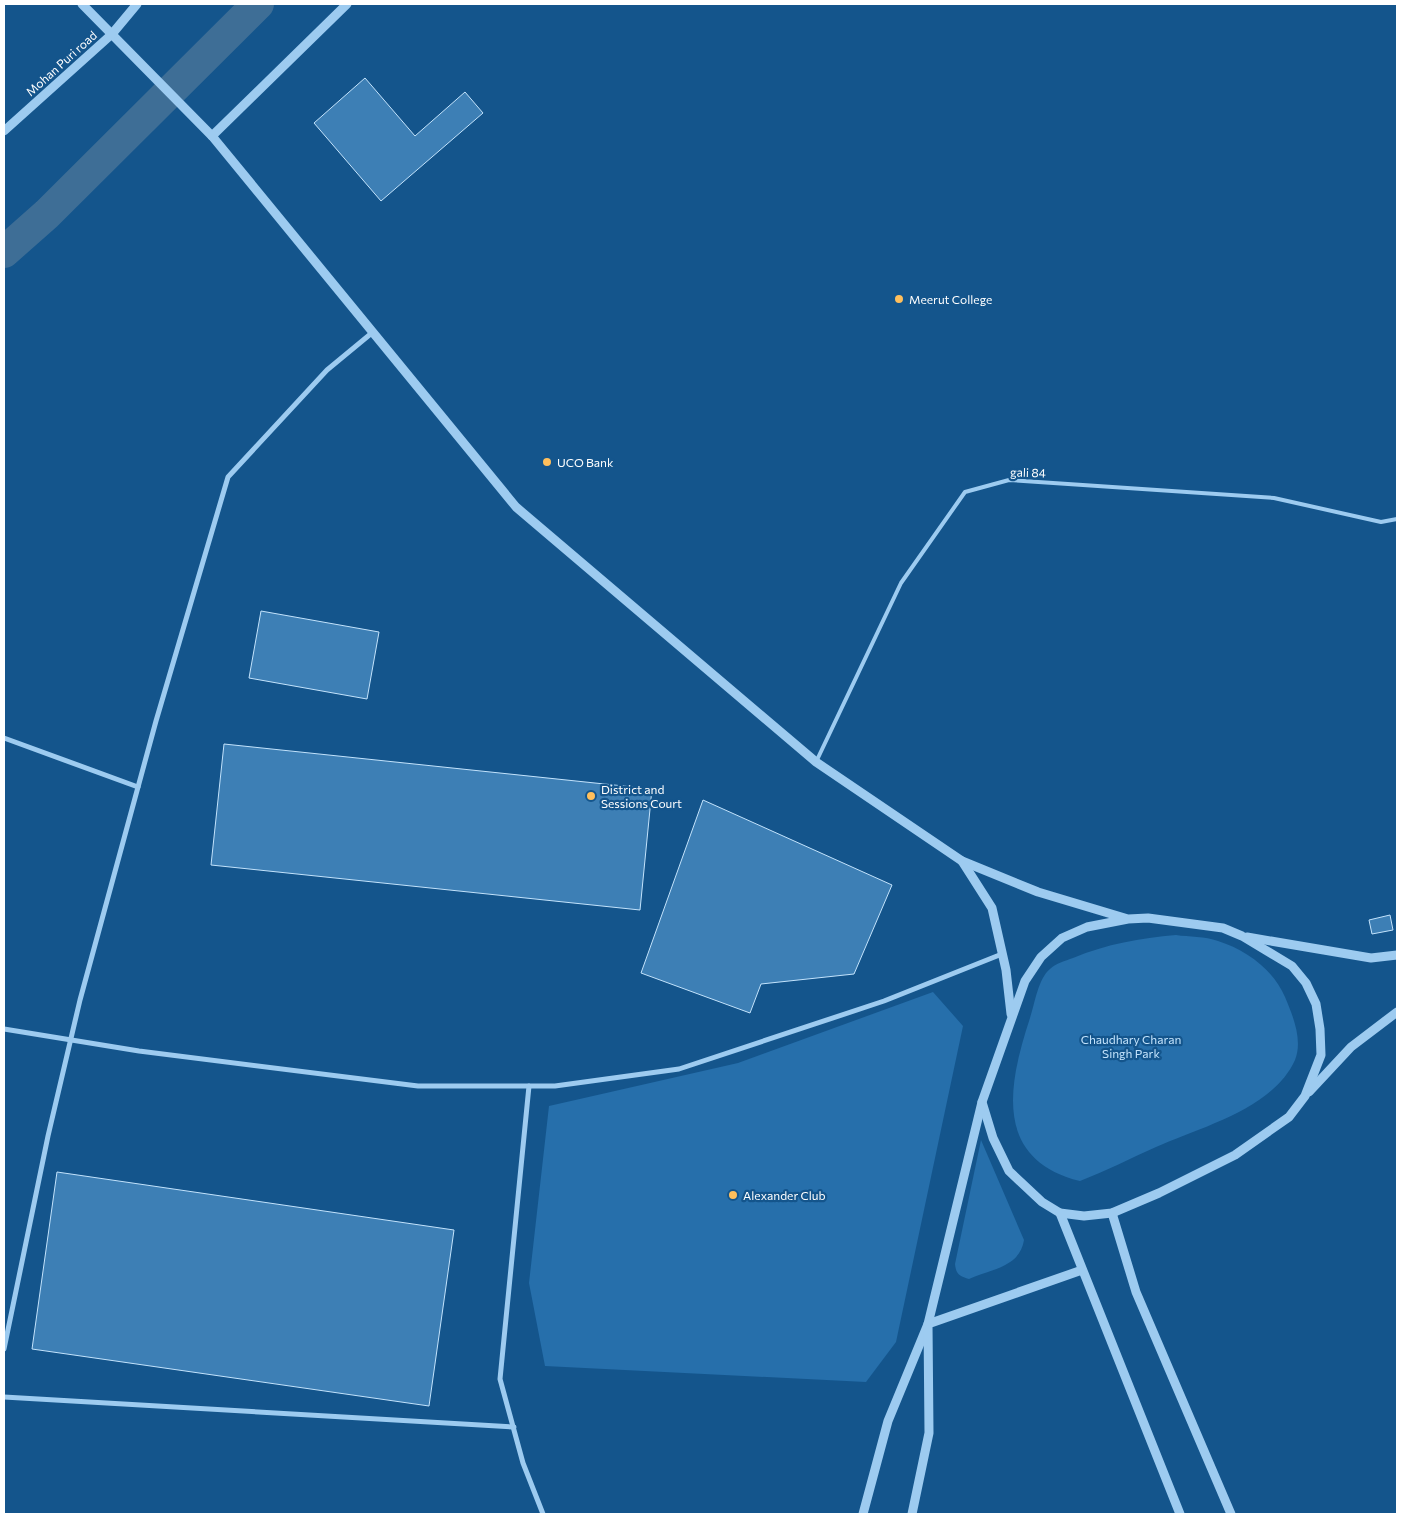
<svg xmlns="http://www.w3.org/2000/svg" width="1401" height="1518" font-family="Commissioner,sans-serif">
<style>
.green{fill:#266fab}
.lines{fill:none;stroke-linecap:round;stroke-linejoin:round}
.canal{stroke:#3e6e96;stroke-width:32}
.building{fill:#3d7fb5;stroke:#c3e3fc}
.service{stroke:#9dcbf0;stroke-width:4}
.minor{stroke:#9dcbf0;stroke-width:5}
.tertiary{stroke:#9dcbf0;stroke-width:9}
.poi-dot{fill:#ffbf5c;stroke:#14558c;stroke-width:2}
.labels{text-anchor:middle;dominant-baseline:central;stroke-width:4.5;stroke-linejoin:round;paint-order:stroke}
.street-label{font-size:12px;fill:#fff;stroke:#14558c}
.poi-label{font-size:12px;fill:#fff;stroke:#14558c;text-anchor:start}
.park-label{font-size:12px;fill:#c3e3fc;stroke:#14558c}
</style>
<rect width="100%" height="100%" fill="#14558c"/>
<g class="green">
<path d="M1176 935C1189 937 1205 936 1218 941 1246 950 1273 969 1285 997 1293 1016 1303 1040 1295 1060 1273 1109 1201 1127 1156 1147 1131 1158 1106 1171 1080 1181 993 1159 1008 1085 1030 1018 1035 1003 1038 979 1050 969 1056 963 1065 961 1073 958 1107 944 1140 938 1176 935Z"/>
<polygon points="933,992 963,1026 896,1342 866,1382 545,1366 529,1283 549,1106 738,1063"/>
<path d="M981 1140 1024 1240C1020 1267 991 1269 969 1279 959 1276 956 1274 955 1264Z"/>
</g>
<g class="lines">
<polyline class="canal" points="4,252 47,214 258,4"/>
</g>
<g class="building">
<polygon points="365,78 415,136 465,92 483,113 381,201 314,123"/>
<polygon points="261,611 379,632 367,699 249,678"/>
<polygon points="224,744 652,789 640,910 211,865"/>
<polygon points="703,800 892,885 854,974 761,984 750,1013 641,973"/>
<polygon points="1390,915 1393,930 1372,934 1369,920"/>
<polygon points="57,1172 454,1230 429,1406 32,1349"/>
</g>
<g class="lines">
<polyline class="service" points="816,762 901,583 965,492 1009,480 1274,498 1381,522 1397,519"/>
<g class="minor">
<polyline points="4,738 138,787"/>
<polyline points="4,1029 139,1051 418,1086 555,1086 679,1069 884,1001 1002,954"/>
<polyline points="529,1086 500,1379 523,1463 543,1514"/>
<polyline points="4,1349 48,1136 80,1000 156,721 228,477 327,370 373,332"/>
<polyline points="4,1397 514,1427"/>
</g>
<g class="tertiary">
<polyline points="82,4 212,136 516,507 816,762 962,861 1038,892 1128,919 1148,918 1223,928 1242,936 1292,966 1306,983 1316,1004 1320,1029 1321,1055 1305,1096 1289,1117 1235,1155 1159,1193 1112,1213 1084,1216 1060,1213 1042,1202 1009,1171 993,1138 982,1102 1025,981 1041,957 1062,938 1087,927 1128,919"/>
<polyline points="4,131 112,34 137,4"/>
<polyline points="212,136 347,4"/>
<polyline points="962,861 992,908 1006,970 1011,1014"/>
<polyline points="1247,937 1371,958 1397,955"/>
<polyline points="1309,1092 1351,1047 1397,1012"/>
<polyline points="1060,1213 1180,1514"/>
<polyline points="1112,1213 1136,1292 1231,1514"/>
<polyline points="863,1514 888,1421 928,1324 982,1102"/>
<polyline points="912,1514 929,1433 928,1324 1082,1270"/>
</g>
</g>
<g class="poi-dot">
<circle cx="899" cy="299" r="5"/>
<circle cx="547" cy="462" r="5"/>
<circle cx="591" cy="796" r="5"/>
<circle cx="733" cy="1195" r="5"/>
</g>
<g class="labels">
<g class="street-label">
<text transform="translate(61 63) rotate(-42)">Mohan Puri road</text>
<text transform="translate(1028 472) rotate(2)">gali 84</text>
</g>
<g class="poi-label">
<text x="909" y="299">Meerut College</text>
<text x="557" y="462">UCO Bank</text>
<text x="601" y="789">District and<tspan x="601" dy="14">Sessions Court</tspan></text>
<text x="743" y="1195">Alexander Club</text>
</g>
<g class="park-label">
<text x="1131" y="1039">Chaudhary Charan<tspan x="1131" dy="14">Singh Park</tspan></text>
</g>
</g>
<rect width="1401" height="1518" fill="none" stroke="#ffffff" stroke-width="10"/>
</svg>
